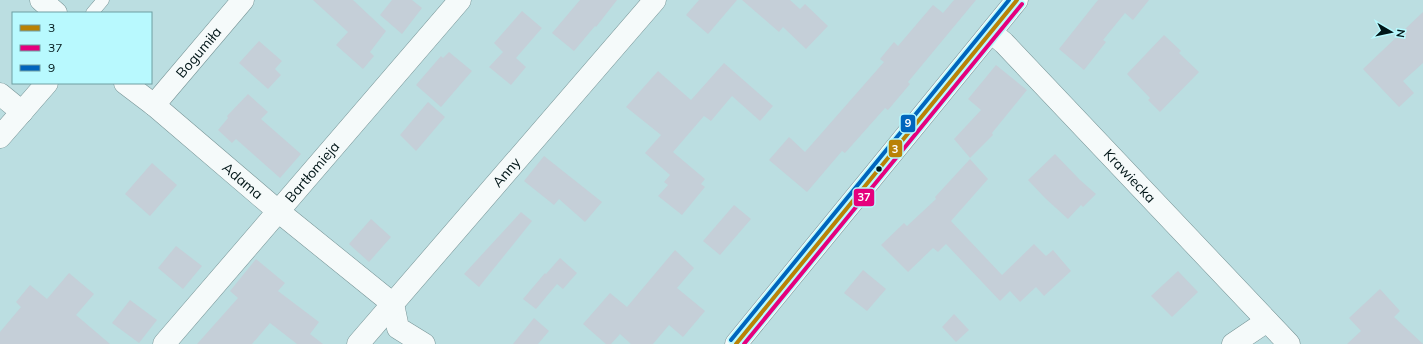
<svg xmlns="http://www.w3.org/2000/svg" width="1423" height="344" font-family="Mulish,sans-serif">
<style>
.building{fill:#c5cfd8}
.lines{fill:none;stroke-linecap:round;stroke-linejoin:round}
.lane-casing{stroke:#779496;stroke-width:13}
.street-casing{stroke:#779496;stroke-width:23}
.secondary-casing{stroke:#779496;stroke-width:23}
.lane{stroke:#f5fafa;stroke-width:12}
.street{stroke:#f5fafa;stroke-width:22}
.secondary{stroke:#f5fafa;stroke-width:22}
.bus-1-casing{stroke:#b8f9fe;stroke-width:7}
.bus-2-casing{stroke:#b8f9fe;stroke-width:7}
.bus-3-casing{stroke:#b8f9fe;stroke-width:7}
.bus-1{stroke:#b98206;stroke-width:4}
.bus-2{stroke:#e5007d;stroke-width:4}
.bus-3{stroke:#0065bd;stroke-width:4}
.bus-dot{fill:#001517;stroke:#b8f9fe;stroke-width:1.5}
.labels{text-anchor:middle;dominant-baseline:central;stroke-width:3;stroke-linejoin:round;paint-order:stroke}
.street-label{font-size:14px;fill:#001517;stroke:#b8f9fe}
.line-badge{stroke:#b8f9fe;stroke-width:1.5}
.badge-label{font-size:11px;text-anchor:middle;font-weight:bold;fill:#fff}
</style>
<rect width="100%" height="100%" fill="#bbdee1"/>
<g class="building">
<polygon points="313,0 353,0 386,31 370,52 374,56 363,69 336,45 348,32"/>
<polygon points="392,0 412,0 422,8 402,34 380,15"/>
<polygon points="580,0 617,0 596,27 595,26 574,51 552,33"/>
<polygon points="699,0 737,0 708,34 686,15"/>
<polygon points="742,0 790,0 800,9 805,4 828,26 806,49 783,27 779,32"/>
<polygon points="954,0 976,0 908,82 910,84 888,110 885,108 845,153 842,151 807,192 769,160 789,137 805,152 884,62 880,59 894,42 898,46 933,5 943,13"/>
<polygon points="1098,0 1149,0 1133,20 1125,13 1103,40 1106,42 1084,70 1059,49"/>
<polygon points="522,11 542,28 516,58 526,67 511,85 489,67 503,52 494,43"/>
<polygon points="1423,12 1423,63 1403,81 1414,93 1399,107 1363,69"/>
<polygon points="1164,35 1181,51 1179,53 1199,72 1160,112 1148,100 1150,98 1127,74"/>
<polygon points="259,41 282,61 275,69 281,75 268,89 239,63"/>
<polygon points="449,52 472,71 441,107 416,85 441,56 443,58"/>
<polygon points="724,63 773,106 760,121 732,96 711,121 704,116 673,152 705,179 701,184 705,187 682,215 658,196 668,185 664,182 670,175 645,153 661,135 626,107 658,71 691,100"/>
<polygon points="996,65 1027,90 992,133 993,135 970,158 954,139 981,110 968,99"/>
<polygon points="248,94 268,112 261,119 301,154 280,178 236,139 232,143 218,130 228,118 227,116"/>
<polygon points="428,102 445,117 416,151 400,135"/>
<polygon points="1055,154 1080,180 1096,194 1083,207 1081,205 1068,219 1045,198 1028,180"/>
<polygon points="544,156 602,202 585,222 559,199 554,205 524,181"/>
<polygon points="970,159 988,179 951,221 1002,275 1034,244 1046,256 1053,250 1071,271 1044,296 1036,287 1020,302 1010,291 1000,301 946,244 938,252 933,248 908,272 881,245 904,223 907,226 936,199 935,197"/>
<polygon points="152,163 177,185 150,216 125,194"/>
<polygon points="734,205 751,219 720,255 703,241"/>
<polygon points="521,212 532,221 479,287 464,274"/>
<polygon points="371,219 391,237 369,262 349,244"/>
<polygon points="176,246 202,266 183,289 158,268"/>
<polygon points="675,250 694,268 677,288 705,311 683,337 669,325 653,344 631,344 620,334 611,344 606,344 583,324 610,293 627,307"/>
<polygon points="560,258 577,273 563,289 557,284 536,309 523,299 545,273 546,274"/>
<polygon points="256,259 285,283 278,291 319,322 310,334 323,344 297,344 270,323 252,344 197,344 238,298 230,291"/>
<polygon points="863,270 886,289 867,311 844,293"/>
<polygon points="1178,271 1198,292 1172,317 1151,296"/>
<polygon points="69,273 94,294 76,315 110,344 0,344 0,332 21,307 16,302 30,285 47,299"/>
<polygon points="1380,289 1400,311 1394,317 1423,344 1347,344 1361,331 1349,318"/>
<polygon points="130,300 157,320 139,343 112,323"/>
<polygon points="954,314 969,330 956,342 942,327"/>
<polygon points="534,318 549,331 538,344 513,344"/>
</g>
<g class="lines">
<g class="lane-casing">
<polyline id="lane" points="92,13 103,0"/>
</g>
<g class="street-casing">
<g id="street">
<polyline points="41,0 56,13"/>
<path id="s1" d="M991 32 1004 43 1289 344"/>
<path id="s2" d="M125 83 154 105 278 211 393 304 398 328 424 344"/>
<polyline points="0,94 22,112"/>
<path id="s3" d="M154 105 243 0"/>
<polyline points="0,137 47,83"/>
<path id="s4" d="M164 344 460 0"/>
<path id="s5" d="M358 344 655 0"/>
<polyline points="1233,344 1267,321"/>
</g>
</g>
<g class="secondary-casing">
<polyline id="secondary" points="736,344 1017,0"/>
</g>
<use href="#lane" class="lane"/>
<use href="#street" class="street"/>
<use href="#secondary" class="secondary"/>
<g class="bus-1-casing">
<polyline id="bus-1" points="736,344 1017,0"/>
</g>
<g class="bus-2-casing">
<polyline id="bus-2" points="744,344 1022,4"/>
</g>
<g class="bus-3-casing">
<polyline id="bus-3" points="731,340 1009,0"/>
</g>
<use href="#bus-1" class="bus-1"/>
<use href="#bus-2" class="bus-2"/>
<use href="#bus-3" class="bus-3"/>
</g>
<circle class="bus-dot" cx="879" cy="169" r="3.5"/>
<g class="labels">
<g class="street-label">
<text stroke="none"><textPath href="#s3" startOffset="69">Bogumiła</textPath></text>
<text stroke="none"><textPath href="#s4" startOffset="227">Bartłomieja</textPath></text>
<text stroke="none"><textPath href="#s5" startOffset="227">Anny</textPath></text>
<text stroke="none"><textPath href="#s1" startOffset="200">Krawiecka</textPath></text>
<text stroke="none"><textPath href="#s2" startOffset="153">Adama</textPath></text>
</g>
</g>
<g class="line-badge">
<rect x="900" y="114" width="16" height="19" rx="4" fill="#0065bd"/>
<rect x="888" y="139" width="15" height="19" rx="4" fill="#b98206"/>
<rect x="853" y="188" width="22" height="19" rx="4" fill="#e5007d"/>
</g>
<g class="badge-label">
<text x="908" y="127">9</text>
<text x="895" y="153">3</text>
<text x="864" y="201">37</text>
</g>
<rect x="12" y="12" width="140" height="72" fill="#b8f9fe" stroke="#6e9ea2"/>
<rect x="20" y="25" width="20" height="6" fill="#b98206" stroke="#6e9ea2"/>
<text x="48" y="32" font-size="12" fill="#001517">3</text>
<rect x="20" y="45" width="20" height="6" fill="#e5007d" stroke="#6e9ea2"/>
<text x="48" y="52" font-size="12" fill="#001517">37</text>
<rect x="20" y="65" width="20" height="6" fill="#0065bd" stroke="#6e9ea2"/>
<text x="48" y="72" font-size="12" fill="#001517">9</text>
<g transform="translate(1391 32) rotate(99)" stroke="#b8f9fe" stroke-width="3" paint-order="stroke">
<path d="M0-3L7 15L0 10L-7 15Z" fill="#001517"/>
<text y="-6" font-size="11" font-weight="bold" text-anchor="middle" fill="#001517">N</text>
</g>
</svg>
